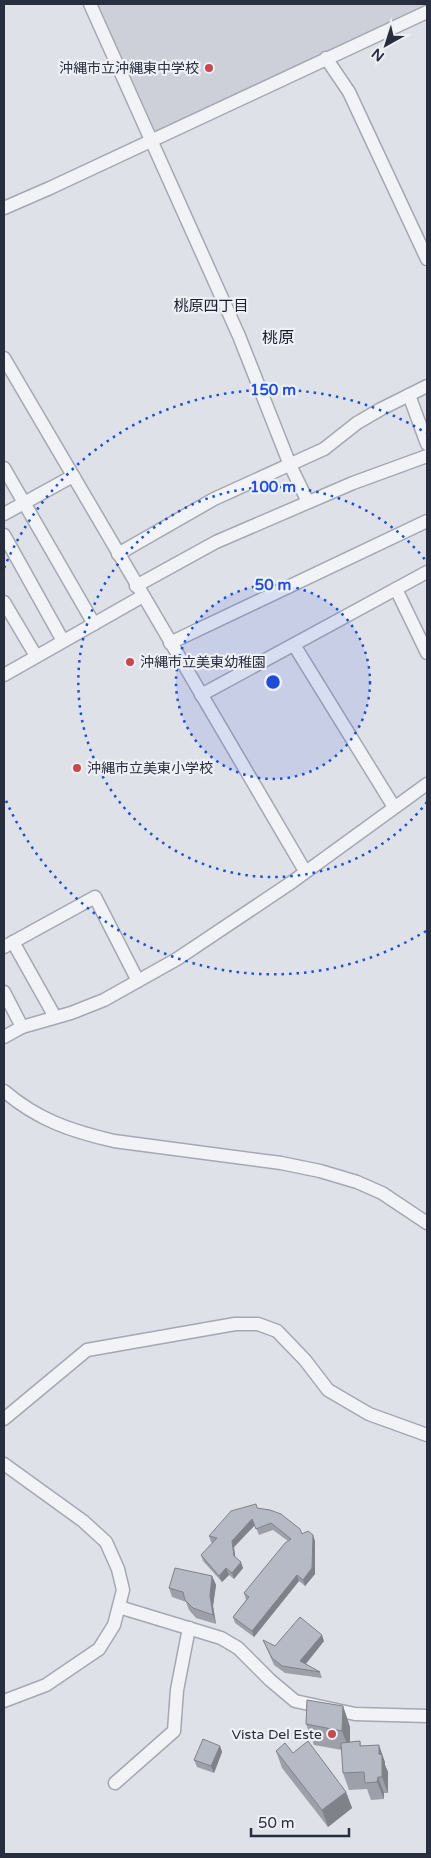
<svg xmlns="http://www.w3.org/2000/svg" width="431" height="1858" font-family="'Varela Round','Noto Sans JP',sans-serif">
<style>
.built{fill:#cdd0d9}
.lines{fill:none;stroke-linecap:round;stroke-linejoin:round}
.minor-casing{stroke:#a4a8b2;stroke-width:15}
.minor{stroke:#f1f3f6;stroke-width:12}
.wall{fill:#9da0a9}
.shaded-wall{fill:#7f8289}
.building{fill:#b6bac4;stroke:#7f8289}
.ring{fill:none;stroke:#1d4ed8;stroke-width:2.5;stroke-dasharray:2.5 5}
.poi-dot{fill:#c84850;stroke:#eef0f5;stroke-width:2}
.labels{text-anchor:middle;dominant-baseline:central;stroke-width:4.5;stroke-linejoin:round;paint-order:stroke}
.poi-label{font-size:14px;fill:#282e3e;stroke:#eef0f5;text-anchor:end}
.neighbourhood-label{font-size:15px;fill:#1b202f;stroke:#eef0f5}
.quarter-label{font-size:16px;fill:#1b202f;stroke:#eef0f5}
.centre{fill:#1d4ed8;stroke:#eef0f5;stroke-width:2.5}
.ring-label{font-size:15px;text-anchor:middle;font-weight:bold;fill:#1d4ed8;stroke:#eef0f5;stroke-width:4.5;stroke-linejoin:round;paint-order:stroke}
</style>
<rect width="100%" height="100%" fill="#dfe1e8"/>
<polygon class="built" points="98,4 427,4 427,5 155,131"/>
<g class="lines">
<g class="minor-casing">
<g id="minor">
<polyline points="90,4 239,336 290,465 308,502"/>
<polyline points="326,58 349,92 427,259"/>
<polyline points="4,208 50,188 427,12"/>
<polyline points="4,358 305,871"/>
<polyline points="409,395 427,444"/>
<polyline points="4,468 94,624"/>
<polyline points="4,514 73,476"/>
<polyline points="4,535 63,641"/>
<polyline points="118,554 214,499 324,449 357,423 381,409 427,386"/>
<polyline points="136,586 216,542 353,483 427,456"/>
<polyline points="396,589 427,653"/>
<polyline points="4,602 36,656"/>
<polyline points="170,643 427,521"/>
<polyline points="294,645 394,807"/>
<polyline points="4,675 143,596"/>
<polyline points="201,695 427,572"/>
<polyline points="13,942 55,1017"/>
<polyline points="4,947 95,897 138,981"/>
<polyline points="4,992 22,1027"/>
<polyline points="4,1037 22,1027 71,1013 104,1000 177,959 292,882 427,784"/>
<path d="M4 1091C38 1120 71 1131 114 1141L281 1163 320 1171 357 1182 382 1193 427 1223"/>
<polyline points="4,1419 87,1350 235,1324 258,1324 277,1331 305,1360 328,1390 369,1414 427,1435"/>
<polyline points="4,1464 83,1521 106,1542 118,1569 123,1590 114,1625 99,1649 46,1685 4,1701"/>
<polyline points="119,1607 221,1638 238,1648 270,1680 295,1701 355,1714 427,1716"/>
<polyline points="115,1783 174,1731 177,1690 189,1628"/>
</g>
</g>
<use href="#minor" class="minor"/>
</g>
<g class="wall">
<polygon points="257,1508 315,1541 315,1574 305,1586 299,1581 254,1637 235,1623 233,1617 246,1600 244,1593 288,1541 273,1530 259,1535 255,1525 234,1547 235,1558 243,1568 234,1579 229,1575 222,1582 203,1561 201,1555 212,1543 211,1542 209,1536"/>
<polygon points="212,1576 216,1585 213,1606 216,1624 196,1618 189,1610 186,1602 172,1597 169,1588"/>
<polygon points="263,1640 275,1646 324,1641 306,1664 320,1672 322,1678 285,1673 274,1665"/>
<polygon points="343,1706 350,1727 350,1742 360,1741 361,1746 385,1762 385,1765 388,1772 388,1793 384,1793 384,1799 371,1800 367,1789 349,1790 343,1773 342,1750 314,1745 306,1724"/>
<polygon points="220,1746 222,1752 214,1773 197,1767 194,1760"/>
<polygon points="276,1751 293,1753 346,1792 352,1808 328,1827 282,1768"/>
</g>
<g class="shaded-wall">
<polygon points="252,1519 255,1525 234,1547 236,1563 234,1556 232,1541"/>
<polygon points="313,1535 315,1541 315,1574 305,1586 303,1580"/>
<polygon points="241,1562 243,1568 234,1579 232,1573"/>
<polygon points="226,1568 229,1575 222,1582 219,1576"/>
<polygon points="297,1575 299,1581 254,1637 252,1631"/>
<polygon points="212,1576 216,1585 213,1606 216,1624 213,1615 210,1596"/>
<polygon points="322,1635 324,1641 303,1667 300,1661"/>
<polygon points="343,1706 350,1727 350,1752 342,1731"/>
<polygon points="379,1745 385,1762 385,1765 388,1772 388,1793 382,1777 379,1754"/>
<polygon points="220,1746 222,1752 214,1773 211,1766"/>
<polygon points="378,1777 384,1793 384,1799 377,1782"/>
<polygon points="346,1792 352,1808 328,1827 322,1810"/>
</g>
<g class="building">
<polygon points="256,1504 257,1508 270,1510 281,1514 300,1529 302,1534 308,1531 313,1535 312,1568 303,1580 297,1575 252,1631 233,1617 249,1597 244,1593 285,1543 291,1539 271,1523 256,1529 252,1519 232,1541 234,1556 241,1562 232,1573 226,1568 219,1576 201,1555 217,1538 209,1536 231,1511"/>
<polygon points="175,1568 212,1576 210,1596 213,1615 193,1608 185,1600 183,1592 169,1588"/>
<polygon points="300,1617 322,1635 300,1661 320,1672 282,1666 272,1658 263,1640 275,1646"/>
<polygon points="307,1700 343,1706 342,1731 306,1724"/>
<polygon points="203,1739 220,1746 211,1766 194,1760"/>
<polygon points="308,1741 346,1792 322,1810 276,1751 285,1743 293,1753"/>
<polygon points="360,1741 360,1746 379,1745 379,1754 382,1755 382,1777 378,1777 377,1782 365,1783 364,1772 343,1773 341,1743"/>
</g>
<circle cx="273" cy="682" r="97" fill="#1d4ed8" fill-opacity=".12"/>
<g class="ring">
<circle cx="273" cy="682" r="97"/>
<path d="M427 802A195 195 0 1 1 427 562"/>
<path d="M426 931A292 292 0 0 1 4 796M4 568A292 292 0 0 1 426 433"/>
</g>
<g class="poi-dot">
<circle cx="209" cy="68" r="5"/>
<circle cx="130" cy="662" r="5"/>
<circle cx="77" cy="768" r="5"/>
<circle cx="332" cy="1734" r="5"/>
</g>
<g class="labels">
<g class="poi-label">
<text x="199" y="68">沖縄市立沖縄東中学校</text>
<text x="140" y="662" text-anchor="start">沖縄市立美東幼稚園</text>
<text x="87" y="768" text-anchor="start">沖縄市立美東小学校</text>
<text x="322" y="1734">Vista Del Este</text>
</g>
<g class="neighbourhood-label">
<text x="211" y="306">桃原四丁目</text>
</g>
<g class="quarter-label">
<text x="278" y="338">桃原</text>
</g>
</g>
<circle cx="273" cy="682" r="8" class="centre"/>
<g class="ring-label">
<text x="273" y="395">150 m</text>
<text x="273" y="492">100 m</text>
<text x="273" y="590">50 m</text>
</g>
<rect width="431" height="1858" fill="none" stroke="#282e3e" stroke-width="10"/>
<g transform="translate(386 45) rotate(219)" stroke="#eef0f5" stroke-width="4" paint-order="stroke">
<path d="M0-4L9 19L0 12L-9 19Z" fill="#282e3e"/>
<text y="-8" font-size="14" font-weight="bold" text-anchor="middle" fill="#282e3e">N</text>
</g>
<path d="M251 1828v8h98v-8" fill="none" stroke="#282e3e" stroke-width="2.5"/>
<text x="258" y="1828" font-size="15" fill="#282e3e" stroke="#eef0f5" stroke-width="4" paint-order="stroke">50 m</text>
</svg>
